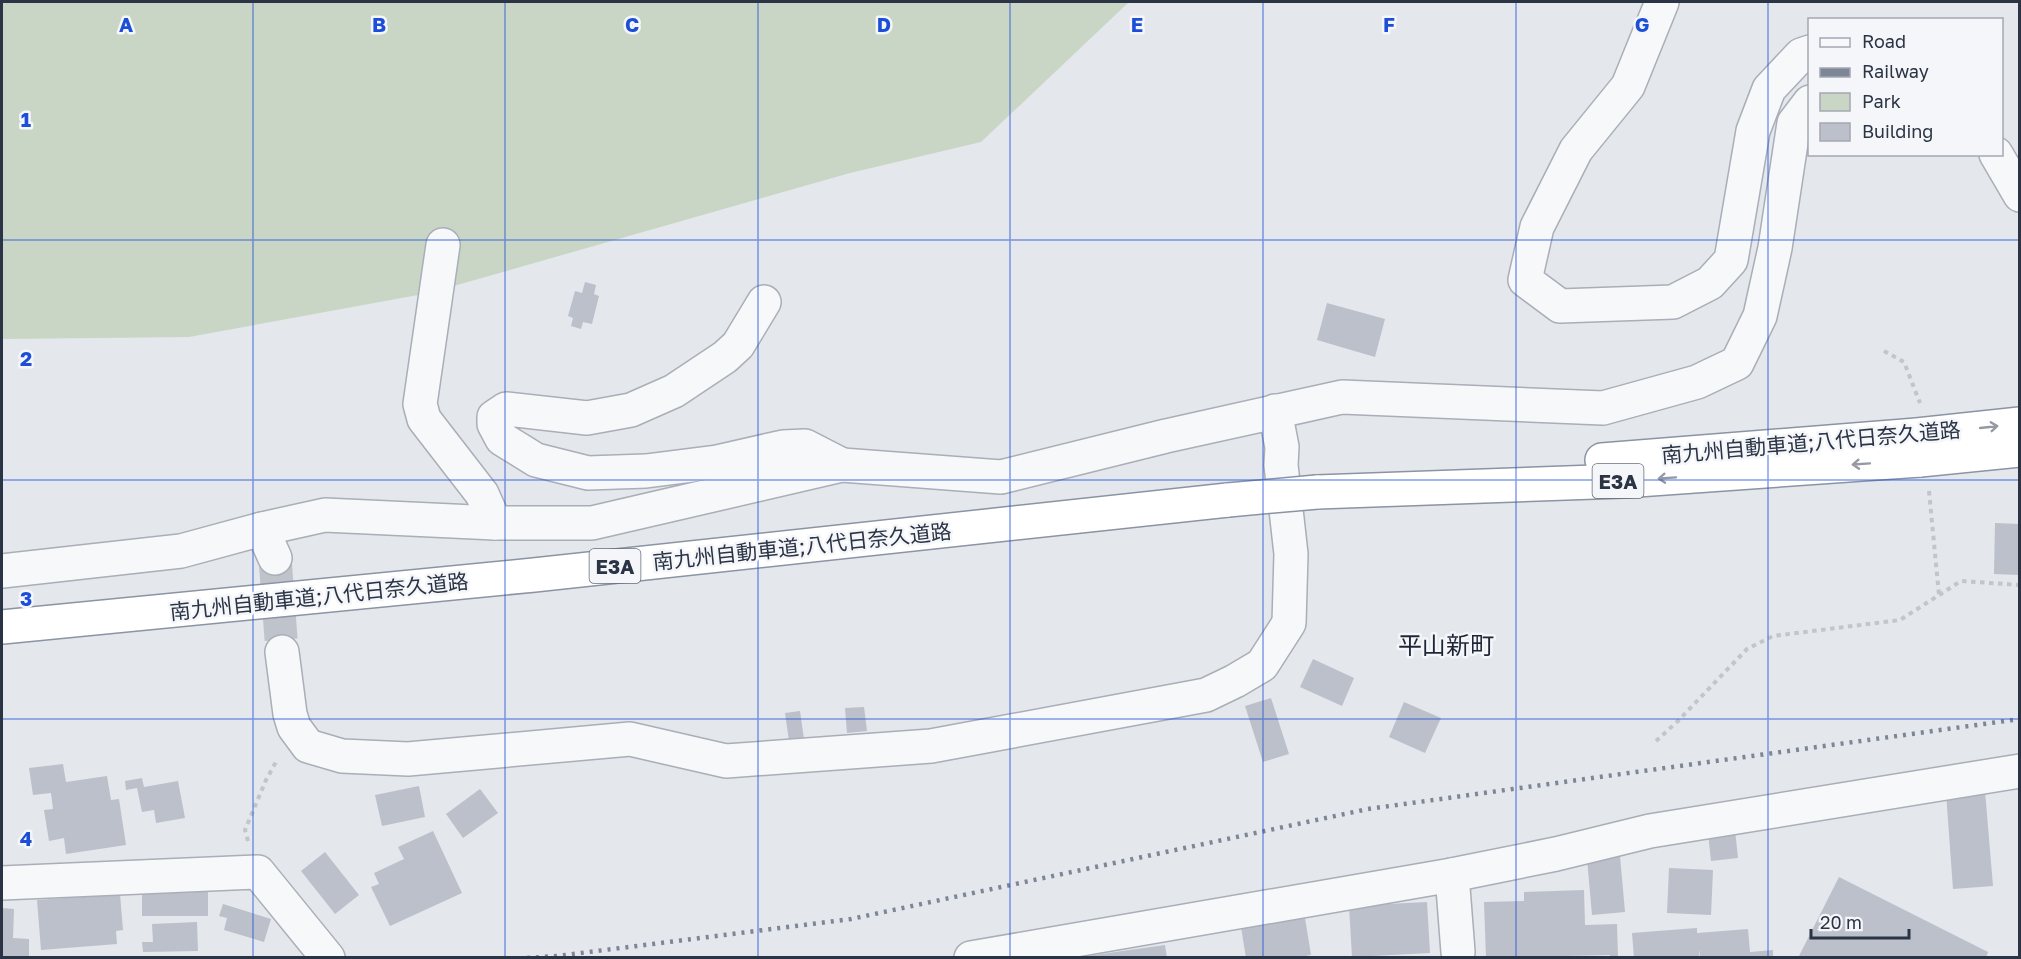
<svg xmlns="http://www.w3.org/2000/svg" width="2021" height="959" font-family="'Golos Text','Noto Sans JP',sans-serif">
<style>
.green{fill:#c9d6c5}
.building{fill:#bbc0ca}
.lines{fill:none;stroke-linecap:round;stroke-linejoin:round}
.minor-tunnel{stroke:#bfc3cb;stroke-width:33;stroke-dasharray:33 16;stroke-linecap:butt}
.minor-casing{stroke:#a9aeb7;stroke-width:36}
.motorway-casing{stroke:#8b94a3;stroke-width:36}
.path{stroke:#c2c5cb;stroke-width:4;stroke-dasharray:4.5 4.5;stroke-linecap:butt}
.minor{stroke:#f7f8fa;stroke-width:33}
.motorway{stroke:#fff;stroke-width:33}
.rail{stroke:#7d8696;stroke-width:4.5;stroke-dasharray:3 6;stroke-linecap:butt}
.motorway-bridge-casing{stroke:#8b94a3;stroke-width:36;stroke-linecap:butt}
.motorway-bridge{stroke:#fff;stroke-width:33}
.oneway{stroke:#959aa2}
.grid{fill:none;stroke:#1d4ed8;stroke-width:1.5;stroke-opacity:0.55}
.labels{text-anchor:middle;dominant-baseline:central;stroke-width:5;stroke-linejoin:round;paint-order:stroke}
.shield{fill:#f4f6f9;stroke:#676e7b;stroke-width:1.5}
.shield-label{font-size:20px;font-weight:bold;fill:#2b3445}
.street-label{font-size:21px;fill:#2b3445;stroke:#f4f6f9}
.quarter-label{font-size:24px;fill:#1d2536;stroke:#f4f6f9}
.grid-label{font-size:20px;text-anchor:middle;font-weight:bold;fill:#1d4ed8;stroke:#f4f6f9;stroke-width:5;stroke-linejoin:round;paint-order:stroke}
</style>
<rect width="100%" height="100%" fill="#e4e7ec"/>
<polygon class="green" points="2,2 1129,2 981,142 850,173 429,293 189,337 2,339"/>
<g class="building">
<polygon points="585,282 596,285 594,294 599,296 592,324 583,322 581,329 571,326 573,318 568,316 575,291 582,293"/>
<polygon points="1327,303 1385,319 1375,357 1317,340"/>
<polygon points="1995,523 2020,524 2020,575 1994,574"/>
<polygon points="1313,659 1354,678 1342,706 1300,687"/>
<polygon points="1271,698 1289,754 1263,762 1245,706"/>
<polygon points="1404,702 1441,718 1425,753 1389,737"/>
<polygon points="864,707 867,731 847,733 845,708"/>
<polygon points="800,711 804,739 789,741 785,713"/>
<polygon points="63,764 66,782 107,776 111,800 119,799 126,845 66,854 64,838 49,841 44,810 53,809 51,793 33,795 29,768"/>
<polygon points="142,778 144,787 178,781 185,818 156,823 154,810 142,812 137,788 126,790 125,781"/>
<polygon points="419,786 425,817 382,826 375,795"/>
<polygon points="480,789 498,813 463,838 446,814"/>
<polygon points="1985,791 1993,886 1953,889 1946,793"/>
<polygon points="1735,830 1738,858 1711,861 1708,833"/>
<polygon points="433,831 462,893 390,926 371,887 379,884 374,873 404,859 398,847"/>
<polygon points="325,852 359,895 335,914 301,871"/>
<polygon points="1620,856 1625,912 1592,915 1587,859"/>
<polygon points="1669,868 1713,870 1711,915 1667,913"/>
<polygon points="1839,877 1988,952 1986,958 1798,958"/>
<polygon points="1584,890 1585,925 1617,924 1618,958 1610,958 1610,955 1486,958 1484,902 1524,901 1524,892"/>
<rect x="142" y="892" width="66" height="24"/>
<polygon points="120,894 123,930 116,931 117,944 41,950 37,900"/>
<polygon points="1427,902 1430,953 1352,957 1349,906"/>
<polygon points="223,904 271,919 264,942 224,930 227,918 219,916"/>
<polygon points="2,908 14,909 13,938 29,939 29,958 2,958"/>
<polygon points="1304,912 1311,955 1294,958 1246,958 1240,921"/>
<polygon points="197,922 198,951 143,952 142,942 153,942 152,924"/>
<polygon points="1697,928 1697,933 1748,929 1750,952 1773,950 1773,958 1700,958 1699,949 1699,958 1634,958 1632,933"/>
<polygon points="1165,945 1167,958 1087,958 1087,956"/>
</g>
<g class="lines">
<polyline class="minor-tunnel" points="275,558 282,652"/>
<g class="minor-casing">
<g id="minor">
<polyline points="1662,2 1628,86 1576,150 1537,227 1525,280 1560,306 1673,302 1710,283 1731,260 1753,131 1769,89 1801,55 1810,52"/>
<polyline points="1996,154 2020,195"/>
<polyline points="443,245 420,404 424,419 482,494 495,523"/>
<polyline points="764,302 738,345 725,357 674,391 631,410 587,418 506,409 494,417 494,424 502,439 536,460 588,473 646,471 717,462 783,447 805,446 842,465"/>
<polyline points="262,529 275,558"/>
<polyline points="2,571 181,551 262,529 325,515 495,523 592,523 842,465 1001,477 1166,436 1342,397 1603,408 1697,382 1737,363 1760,316 1775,248 1794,123 1810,102"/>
<polyline points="282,652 290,714 294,727 308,746 342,756 408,759 630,739 726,761 931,746 1206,695 1235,681 1262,665 1289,623 1291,554 1281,465 1282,447 1275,411"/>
<polyline points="1452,875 1458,952"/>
<polyline points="2,883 258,872 328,958"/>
<polyline points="971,958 1452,875 1556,854 1650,831 2020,771"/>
</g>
</g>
<g class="motorway-casing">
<g id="motorway">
<polyline points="1602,460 1917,435"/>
<polyline points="1317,492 1623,481 1920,460"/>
<polyline points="2,627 534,575 1228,500"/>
</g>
</g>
<g class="path">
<polyline points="1884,351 1904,362 1920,403"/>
<polyline points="1929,491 1939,595"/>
<polyline points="1656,741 1678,721 1747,649 1773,636 1900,620 1961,581 2020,585"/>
<polyline points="248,841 245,830 266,780 277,760"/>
</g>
<use href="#minor" class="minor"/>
<use href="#motorway" class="motorway"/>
<polyline class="rail" points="527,958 557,956 851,919 1368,809 2020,719"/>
<g class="motorway-bridge-casing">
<g id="motorway-bridge">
<polyline points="1917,435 2020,424"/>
<polyline points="1920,460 2020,450"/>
<polyline points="1228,500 1317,492"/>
</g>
</g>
<use href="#motorway-bridge" class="motorway-bridge"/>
</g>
<defs><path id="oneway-shaft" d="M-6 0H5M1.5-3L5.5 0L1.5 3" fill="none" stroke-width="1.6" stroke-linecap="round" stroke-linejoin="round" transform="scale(1.5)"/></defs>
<g class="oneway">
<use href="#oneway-shaft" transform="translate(1989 427) rotate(-6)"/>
<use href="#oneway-shaft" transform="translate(1861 464) rotate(176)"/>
<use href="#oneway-shaft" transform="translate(1667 478) rotate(176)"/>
</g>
<path class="grid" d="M253 2V958M505 2V958M758 2V958M1010 2V958M1263 2V958M1516 2V958M1768 2V958M2 240H2020M2 480H2020M2 719H2020"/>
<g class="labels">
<g class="shield">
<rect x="1592.5" y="464" width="51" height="34" rx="4.5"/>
<rect x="589.5" y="549" width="51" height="34" rx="4.5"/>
</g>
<g class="shield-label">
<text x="1618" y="481">E3A</text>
<text x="615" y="566">E3A</text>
</g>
<g class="street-label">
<text transform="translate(1811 442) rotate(-5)">南九州自動車道;八代日奈久道路</text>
<text transform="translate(802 546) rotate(-6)">南九州自動車道;八代日奈久道路</text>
<text transform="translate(319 596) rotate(-6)">南九州自動車道;八代日奈久道路</text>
</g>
<g class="quarter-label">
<text x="1446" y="644">平山新町</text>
</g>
</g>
<g class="grid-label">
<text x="126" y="32">A</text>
<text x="379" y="32">B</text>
<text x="632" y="32">C</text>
<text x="884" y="32">D</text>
<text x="1137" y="32">E</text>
<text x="1389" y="32">F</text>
<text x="1642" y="32">G</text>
<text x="26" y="127">1</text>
<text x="26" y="366">2</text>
<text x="26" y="606">3</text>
<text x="26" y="846">4</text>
</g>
<rect width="2021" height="959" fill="none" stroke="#2b3445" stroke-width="6"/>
<rect x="1808" y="18" width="195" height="138" fill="#f4f6f9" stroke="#a4a8b1" stroke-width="1.5"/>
<rect x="1820" y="38" width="30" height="9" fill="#f7f8fa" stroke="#a4a8b1" stroke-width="1.5"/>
<text x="1862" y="48" font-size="18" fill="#2b3445">Road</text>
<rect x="1820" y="68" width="30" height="9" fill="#7d8696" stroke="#a4a8b1" stroke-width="1.5"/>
<text x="1862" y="78" font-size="18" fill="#2b3445">Railway</text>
<rect x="1820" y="93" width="30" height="18" fill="#c9d6c5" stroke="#a4a8b1" stroke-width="1.5"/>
<text x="1862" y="108" font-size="18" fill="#2b3445">Park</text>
<rect x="1820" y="123" width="30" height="18" fill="#bbc0ca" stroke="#a4a8b1" stroke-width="1.5"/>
<text x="1862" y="138" font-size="18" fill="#2b3445">Building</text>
<path d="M1811 929v9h98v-9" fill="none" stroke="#2b3445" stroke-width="3"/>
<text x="1820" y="929" font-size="18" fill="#2b3445" stroke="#f4f6f9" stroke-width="4.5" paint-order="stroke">20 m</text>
</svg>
